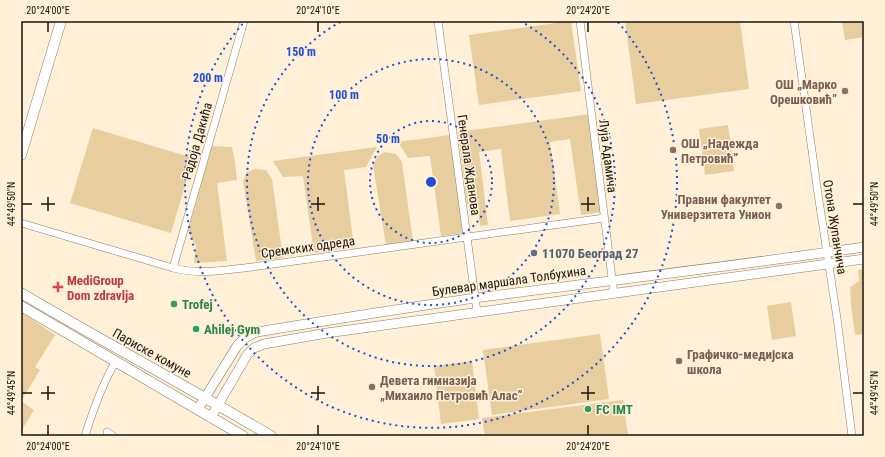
<svg xmlns="http://www.w3.org/2000/svg" width="885" height="457" font-family="'Roboto Condensed',sans-serif">
<style>
.green{fill:#e8cd9e}
.lines{fill:none;stroke-linecap:round;stroke-linejoin:round}
.minor-casing{stroke:#8a7d67;stroke-width:8}
.tertiary-casing{stroke:#8a7d67;stroke-width:10}
.secondary-casing{stroke:#8a7d67;stroke-width:11}
.minor{stroke:#fff;stroke-width:7}
.tertiary{stroke:#fff;stroke-width:9}
.secondary{stroke:#fff;stroke-width:10}
.ticks{fill:none;stroke:#19140b;stroke-width:1.5}
.ring{fill:none;stroke:#1d4ed8;stroke-width:2;stroke-dasharray:2 4}
.education-dot{fill:#8d6e63;stroke:#fff0d7;stroke-width:1.5}
.service-dot{fill:#5c6f8a;stroke:#fff0d7;stroke-width:1.5}
.health-dot{fill:#e0444e;stroke:#fff0d7;stroke-width:1.5}
.leisure-dot{fill:#2e9e5b;stroke:#fff0d7;stroke-width:1.5}
.labels{text-anchor:middle;dominant-baseline:central;stroke-width:3;stroke-linejoin:round;paint-order:stroke}
.education-label{font-size:13px;font-weight:bold;fill:#785e54;stroke:#fff0d7;text-anchor:start}
.street-label{font-size:13px;fill:#19140b;stroke:#fff0d7}
.service-label{font-size:13px;font-weight:bold;fill:#4e5e75;stroke:#fff0d7;text-anchor:start}
.health-label{font-size:13px;font-weight:bold;fill:#be3a42;stroke:#fff0d7;text-anchor:start}
.leisure-label{font-size:13px;font-weight:bold;fill:#27864d;stroke:#fff0d7;text-anchor:start}
.centre{fill:#1d4ed8;stroke:#fff0d7;stroke-width:2}
.ring-label{font-size:12px;text-anchor:middle;font-weight:bold;fill:#1d4ed8;stroke:#fff0d7;stroke-width:3;stroke-linejoin:round;paint-order:stroke}
.neatline{fill:none;stroke:#19140b;stroke-width:1.5}
.ticks-label{font-size:10px;text-anchor:middle;fill:#19140b}
</style>
<rect width="100%" height="100%" fill="#fff0d7"/>
<g class="green">
<polygon points="571,21 581,91 479,105 469,35"/>
<polygon points="625,21 740,21 749,89 636,104"/>
<polygon points="842,21 864,21 864,37 845,40"/>
<polygon points="590,114 603,212 581,215 570,139 550,142 560,214 510,221 501,149 479,152 488,225 480,226 477,203 467,204 458,132"/>
<polygon points="728,125 734,171 705,175 699,129"/>
<polygon points="93,128 193,158 171,233 70,203"/>
<polygon points="450,135 463,233 441,236 430,156 408,158 398,142"/>
<polygon points="212,146 232,147 235,162 237,180 217,183 227,261 194,263 196,246 188,231"/>
<polygon points="377,147 366,167 344,170 354,247 314,253 303,176 283,177 273,161"/>
<polygon points="385,152 396,154 402,162 413,241 386,245 373,165 378,156"/>
<polygon points="255,169 266,170 272,179 283,258 256,261 243,181 247,172"/>
<polygon points="864,269 864,334 855,335 851,305 850,287 859,281 858,270"/>
<polygon points="791,302 796,336 772,340 767,306"/>
<polygon points="21,312 55,335 35,367 40,370 21,401 34,410 21,431"/>
<polygon points="600,334 609,399 492,415 483,350"/>
<polygon points="472,361 479,419 441,424 434,366"/>
<polygon points="623,400 628,436 485,436 482,418"/>
</g>
<g class="lines">
<g class="minor-casing">
<g id="minor">
<polyline points="438,21 477,312"/>
<polyline points="580,21 614,294"/>
<polyline points="794,21 818,194 837,318 852,436"/>
<path d="M21 223 173 268C199 275 226 270 252 267L604 218"/>
<polyline points="173,268 244,21"/>
<polyline points="107,432 113,436"/>
<path d="M85 436C93 410 102 384 116 361"/>
</g>
</g>
<g class="tertiary-casing">
<g id="tertiary">
<path d="M198 409 237 346C243 339 248 335 257 332 330 320 403 308 476 298 605 281 735 266 864 247"/>
<polyline points="211,417 247,355 254,348 264,344 327,333 864,259"/>
</g>
</g>
<g class="secondary-casing">
<g id="secondary">
<polyline points="21,155 61,21"/>
<path d="M21 293C104 342 188 387 271 436"/>
<polyline points="21,306 243,436"/>
</g>
</g>
<use href="#minor" class="minor"/>
<use href="#tertiary" class="tertiary"/>
<use href="#secondary" class="secondary"/>
</g>
<path class="ticks" d="M48 22V32M318 22V32M588 22V32M48 197V211M318 197V211M588 197V211M22 204H32M41 204H55M311 204H325M581 204H595M853 204H863M48 386V400M318 386V400M588 386V400M22 393H32M41 393H55M311 393H325M581 393H595M853 393H863M48 425V435M318 425V435M588 425V435"/>
<g class="ring">
<circle cx="431" cy="182" r="61"/>
<circle cx="431" cy="182" r="123"/>
<path d="M520 21A184 184 0 1 1 342 21"/>
<path d="M618 22A246 246 0 1 1 244 22"/>
</g>
<g class="education-dot">
<circle cx="845" cy="91" r="4"/>
<circle cx="673" cy="150" r="4"/>
<circle cx="779" cy="206" r="4"/>
<circle cx="679" cy="361" r="4"/>
<circle cx="372" cy="387" r="4"/>
</g>
<circle class="service-dot" cx="534" cy="253" r="4"/>
<path class="health-dot" d="M56 281h4v4h4v4h-4v4h-4v-4h-4v-4h4z"/>
<g class="leisure-dot">
<circle cx="174" cy="304" r="4"/>
<circle cx="196" cy="329" r="4"/>
<circle cx="588" cy="409" r="4"/>
</g>
<g class="labels">
<g class="education-label">
<text x="837" y="84" text-anchor="end">ОШ „Марко<tspan x="837" dy="15">Орешковић”</tspan></text>
<text x="681" y="143">ОШ „Надежда<tspan x="681" dy="15">Петровић”</tspan></text>
<text x="771" y="199" text-anchor="end">Правни факултет<tspan x="771" dy="15">Универзитета Унион</tspan></text>
<text x="687" y="354">Графичко-медијска<tspan x="687" dy="15">школа</tspan></text>
<text x="380" y="380">Девета гимназија<tspan x="380" dy="15">„Михаило Петровић Алас”</tspan></text>
</g>
<g class="street-label">
<text transform="translate(197 141) rotate(-74)">Радоја Дакића</text>
<text transform="translate(608 156) rotate(83)">Луја Адамича</text>
<text transform="translate(469 165) rotate(82)">Генерала Жданова</text>
<text transform="translate(835 227) rotate(81)">Отона Жупанчича</text>
<text transform="translate(308 247) rotate(-8)">Сремских одреда</text>
<text transform="translate(509 281) rotate(-8)">Булевар маршала Толбухина</text>
<text transform="translate(152 353) rotate(29)">Париске комуне</text>
</g>
<g class="service-label">
<text x="542" y="253">11070 Београд 27</text>
</g>
<g class="health-label">
<text x="67" y="280">MediGroup<tspan x="67" dy="15">Dom zdravlja</tspan></text>
</g>
<g class="leisure-label">
<text x="182" y="304">Trofej</text>
<text x="204" y="329">Ahilej Gym</text>
<text x="596" y="409">FC IMT</text>
</g>
</g>
<circle cx="431" cy="182" r="6" class="centre"/>
<g class="ring-label">
<text x="301" y="56">150 m</text>
<text x="208" y="82">200 m</text>
<text x="344" y="99">100 m</text>
<text x="388" y="143">50 m</text>
</g>
<rect width="885" height="457" fill="none" stroke="#fff0d7" stroke-width="44"/>
<rect x="22" y="22" width="841" height="413" class="neatline"/>
<g class="ticks-label">
<text x="48" y="14">20°24'00"E</text>
<text x="318" y="14">20°24'10"E</text>
<text x="588" y="14">20°24'20"E</text>
<text transform="translate(11 204) rotate(-90)" y="4">44°49'50"N</text>
<text transform="translate(874 204) rotate(-90)" y="4">44°49'50"N</text>
<text transform="translate(11 393) rotate(-90)" y="4">44°49'45"N</text>
<text transform="translate(874 393) rotate(-90)" y="4">44°49'45"N</text>
<text x="48" y="450">20°24'00"E</text>
<text x="318" y="450">20°24'10"E</text>
<text x="588" y="450">20°24'20"E</text>
</g>
</svg>
